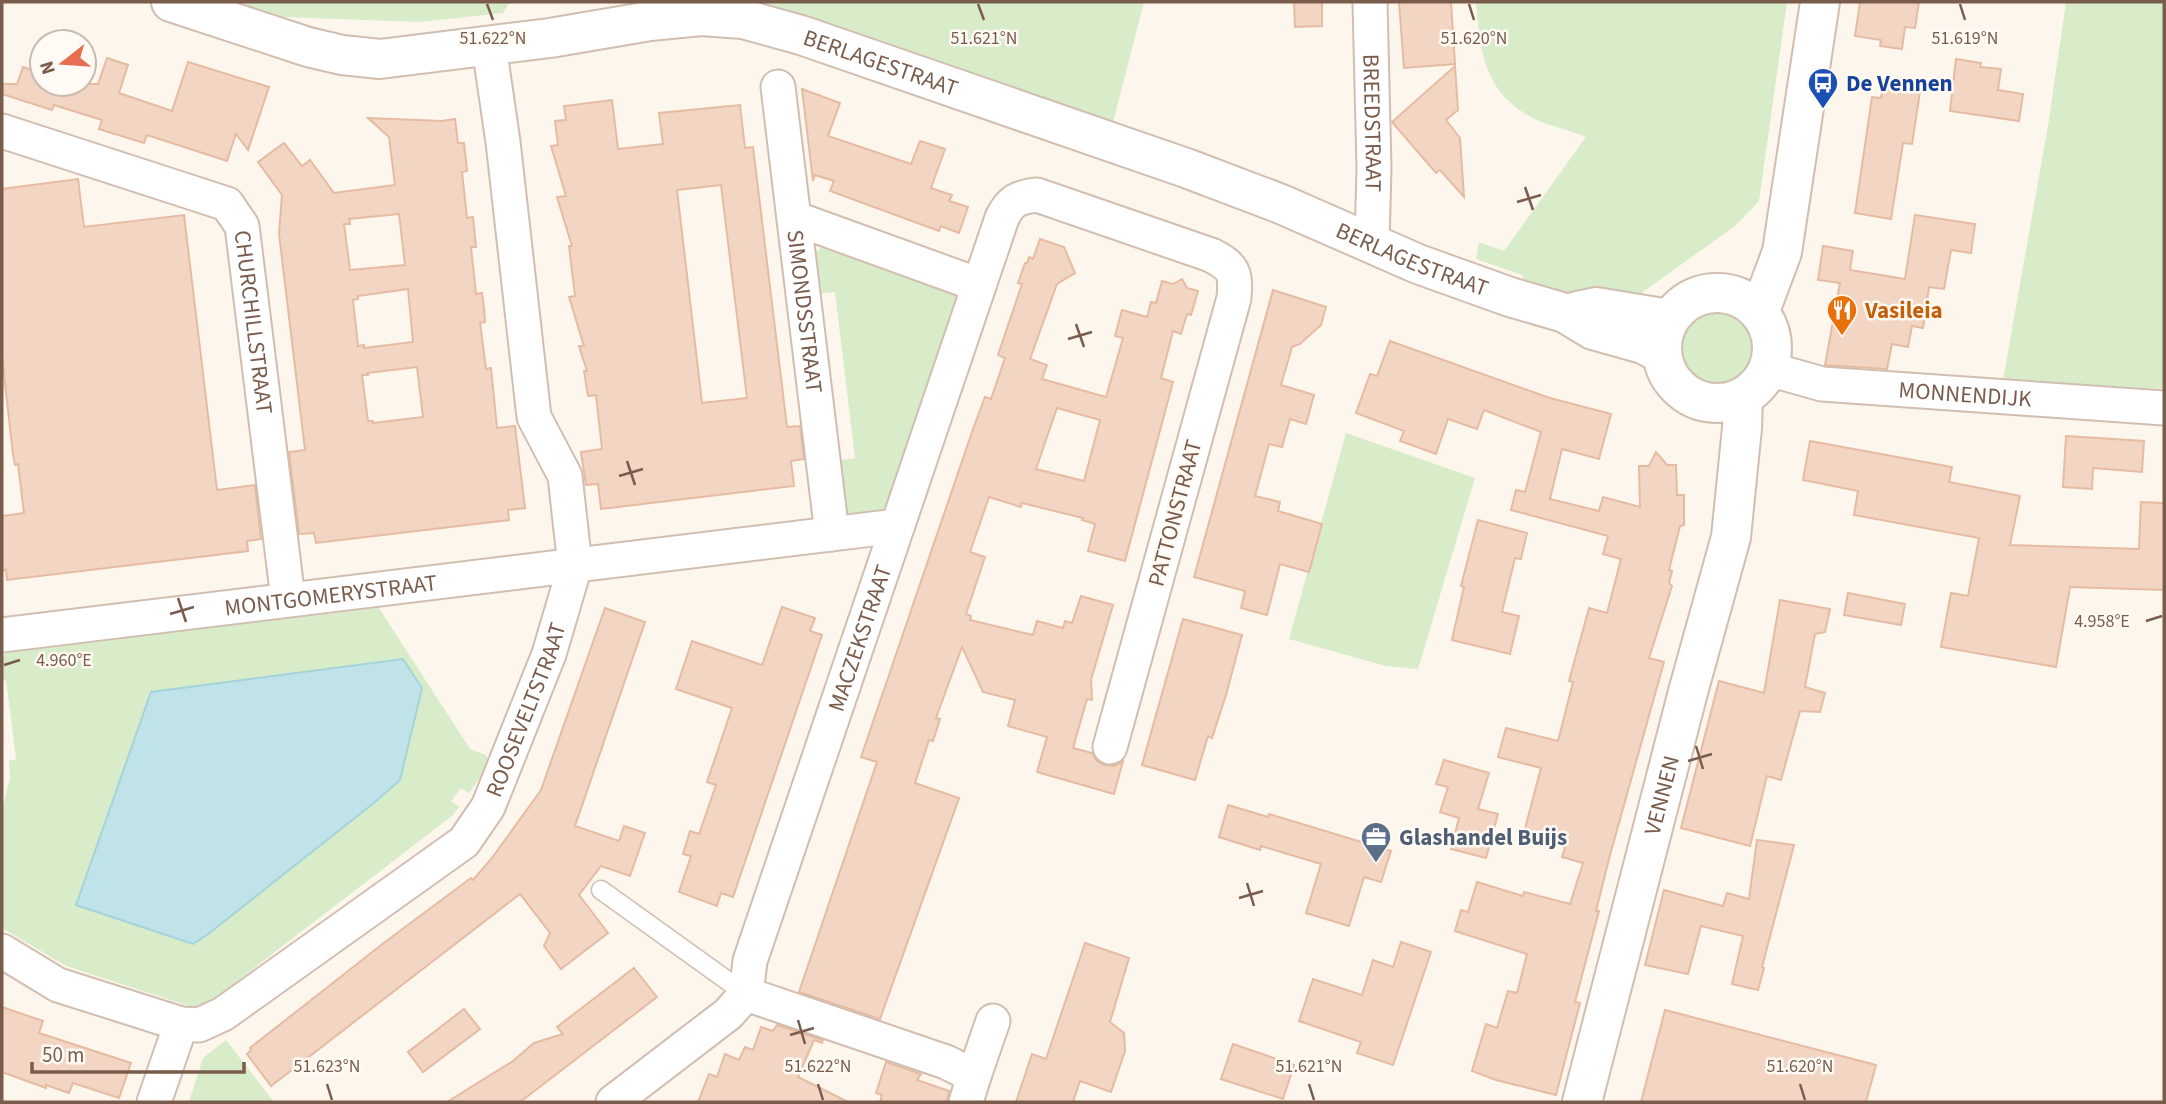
<svg xmlns="http://www.w3.org/2000/svg" width="2166" height="1104" font-family="'Source Sans 3',sans-serif">
<style>
.green{fill:#d8ecc9;fill-rule:evenodd}
.water{fill:#bfe3e8;stroke:#a5d3da;stroke-width:2}
.building{fill:#f3d5c3;stroke:#e6bba3;stroke-width:2;fill-rule:evenodd}
.lines{fill:none;stroke-linecap:round;stroke-linejoin:round}
.service-casing{stroke:#d1beb0;stroke-width:21}
.minor-casing{stroke:#d1beb0;stroke-width:37}
.tertiary-casing{stroke:#d1beb0;stroke-width:42}
.service{stroke:#fff;stroke-width:18}
.minor{stroke:#fff;stroke-width:33}
.tertiary{stroke:#fff;stroke-width:38}
.ticks{fill:none;stroke:#7a5c4d;stroke-width:2.5}
.labels{text-anchor:middle;dominant-baseline:central;stroke-width:5;stroke-linejoin:round;paint-order:stroke}
.street-label{font-size:23px;fill:#7a5c4d;stroke:#fffaf3}
.transit-label{font-size:23px;font-weight:bold;fill:#164399;stroke:#fffaf3;text-anchor:start}
.food-label{font-size:23px;font-weight:bold;fill:#c56008;stroke:#fffaf3;text-anchor:start}
.service-label{font-size:23px;font-weight:bold;fill:#4e5e75;stroke:#fffaf3;text-anchor:start}
.ticks-label{font-size:18px;text-anchor:middle;fill:#7a5c4d;stroke:#fffaf3;stroke-width:5;stroke-linejoin:round;paint-order:stroke}
</style>
<rect width="100%" height="100%" fill="#fdf6ec"/>
<g class="green">
<polygon points="222,2 510,2 503,13 420,22 282,17"/>
<polygon points="765,2 1144,2 1111,130 760,9"/>
<path d="M1476 2H1787L1759 201 1735 226 1629 302 1529 290 1522 275 1476 259 1479 242 1504 251 1586 137C1568 129 1546 126 1529 116 1483 90 1480 49 1476 2Z"/>
<polygon points="2066,2 2164,2 2164,389 2003,380 2048,126"/>
<polygon points="824,245 957,292 961,303 892,505 877,518 855,517 844,510 834,461 855,458 835,292 814,294 814,254"/>
<circle cx="1717" cy="346" r="36"/>
<polygon points="1346,433 1475,478 1418,669 1386,666 1289,639"/>
<path d="M379 608 470 749 486 755 488 758 484 772 469 793 461 788 451 801 459 807 452 816 207 1004 192 1007 66 966 2 928V810L10 778 9 761 16 759 6 680H2C2 670 0 658 7 651L177 624 175 632ZM151 692 375 802 207 935Z"/>
<polygon points="226,1040 274,1102 189,1102 203,1058"/>
</g>
<polygon class="water" points="403,659 422,688 400,780 375,802 207,935 193,944 76,905 151,692"/>
<g class="building">
<polygon points="1294,2 1322,2 1322,26 1295,27"/>
<polygon points="1399,2 1451,2 1455,64 1404,68"/>
<polygon points="1860,2 1919,2 1915,28 1905,27 1902,49 1880,46 1881,40 1855,36"/>
<polygon points="107,58 128,65 119,93 172,111 188,62 269,87 248,150 236,134 227,161 147,135 144,143 99,129 102,120 54,105 52,110 2,94 2,84 17,84 23,67 42,73 42,84 98,84"/>
<polygon points="1956,59 1981,63 1980,67 2001,69 1998,90 2023,94 2019,121 1950,111"/>
<polygon points="1455,66 1458,110 1446,120 1460,138 1464,197 1440,170 1436,173 1392,122"/>
<polygon points="1883,86 1920,92 1912,144 1903,143 1891,219 1855,213 1872,97 1881,98"/>
<polygon points="802,89 840,103 828,136 911,164 920,141 945,149 931,188 952,195 949,201 968,207 959,233 941,226 939,231 830,191 834,181 815,175 813,181"/>
<path d="M612 100 618 149 663 144 659 113 740 105 745 148 753 147 787 427 800 426 804 459 791 461 794 486 601 509 598 484 586 485 581 452 602 449 596 395 588 396 584 371H587L579 346H584L569 297 575 296 569 246H572L557 197 566 196 551 146 558 145 555 121 566 120 564 106ZM721 185 747 398 702 403 677 190Z"/>
<path d="M368 118 442 121 455 119 458 143H464L467 171 462 172 467 218 473 217 476 247H471L476 294 482 293 484 308 485 322 480 323 486 369 491 368 497 428 515 426 525 508 508 510 509 520 316 543 314 533 299 534 289 452 305 450 279 234 282 195 258 162 284 143 302 166 310 160 334 193 395 185 389 137ZM399 214 405 265 350 270 344 224H350L349 219ZM408 289 413 342 364 348V345L358 346 353 300 358 299V296ZM417 367 423 417 373 423V421H368L362 375H368L367 373Z"/>
<polygon points="78,179 84,227 184,215 217,490 255,485 261,539 247,541 248,551 7,580 6,570 2,570 2,516 24,513 18,464 15,465 13,454 2,357 2,189"/>
<polygon points="1915,215 1975,224 1971,253 1951,250 1944,289 1929,287 1923,328 1912,326 1908,347 1892,344 1887,369 1825,365 1840,283 1818,280 1823,246 1853,251 1850,270 1905,279"/>
<path d="M1040 239 1064 247 1075 273 1057 284 1030 359 1047 365 1042 379 1106 397 1123 338 1115 336 1122 310 1147 317 1151 302 1156 303 1162 281 1173 284 1182 279 1187 288 1198 291 1191 315 1187 314 1181 334 1173 331 1161 378 1173 382 1125 561 1088 551 1095 524 1082 520 1083 518 1022 503 1021 507 989 497 970 552 985 557 966 614 971 616 970 620 1033 635 1037 621 1063 628 1065 621 1072 623 1081 596 1113 605 1091 680 1092 700 1087 699 1073 748 1092 753 1097 761 1104 765 1114 766 1123 761 1114 794 1037 772 1047 737 1008 726 1015 700 983 692 962 647 936 718 940 719 933 741 929 740 915 783 959 798 880 1019 799 992 877 762 861 757 973 429 985 397 991 399 1005 358 998 355 1022 284 1018 283 1025 263H1027L1029 257 1033 259ZM1057 408 1100 420 1084 481 1036 469Z"/>
<polygon points="1273,290 1326,307 1321,325 1300,344 1292,347 1281,385 1314,395 1306,424 1290,419 1282,447 1269,444 1255,496 1280,502 1278,511 1322,524 1309,572 1280,564 1267,615 1241,608 1245,591 1194,577"/>
<polygon points="1390,341 1550,398 1611,414 1599,459 1562,449 1550,499 1599,511 1603,497 1640,507 1639,466 1649,466 1656,452 1667,465 1676,465 1677,495 1684,495 1684,525 1680,526 1669,570 1672,571 1669,583 1672,586 1649,658 1664,662 1610,855 1596,911 1599,911 1575,1002 1580,1003 1556,1095 1496,1080 1472,1071 1486,1024 1497,1028 1508,991 1517,993 1527,954 1455,931 1461,910 1468,912 1477,882 1523,896 1524,892 1570,904 1583,863 1562,857 1565,847 1523,836 1541,768 1498,757 1506,728 1558,741 1573,682 1569,681 1589,608 1607,613 1621,559 1603,554 1608,536 1511,510 1516,490 1525,492 1541,432 1484,410 1477,429 1448,419 1436,454 1400,441 1404,431 1356,413 1370,374 1377,376"/>
<polygon points="2066,436 2144,441 2142,472 2093,468 2092,489 2063,487"/>
<polygon points="1810,441 1952,467 1949,482 2020,496 2010,545 2139,549 2141,502 2164,503 2164,590 2070,587 2056,667 1941,647 1951,593 1968,596 1979,538 1854,515 1858,491 1803,480"/>
<polygon points="1478,520 1527,533 1521,559 1515,558 1502,612 1519,616 1510,654 1452,640 1464,587 1461,586"/>
<polygon points="1848,593 1905,604 1901,625 1844,615"/>
<polygon points="1780,600 1830,609 1825,632 1815,634 1805,687 1825,693 1820,712 1800,711 1781,780 1767,776 1750,846 1681,828 1719,681 1764,693"/>
<polygon points="782,607 815,618 810,631 822,635 733,897 721,893 717,906 679,892 691,856 683,854 690,831 699,834 716,785 707,782 732,708 676,689 692,641 762,665"/>
<polygon points="605,608 645,622 575,826 619,841 624,826 645,833 630,876 601,866 579,895 608,933 561,969 544,946 550,933 520,894 271,1086 247,1054 251,1050 250,1048 385,942 471,878 473,880 492,858 541,790"/>
<polygon points="1183,619 1242,635 1226,695 1212,738 1208,736 1195,780 1142,765"/>
<polygon points="1444,760 1489,773 1478,809 1498,814 1486,858 1451,849 1459,818 1440,812 1448,787 1436,784"/>
<polygon points="1228,805 1268,817 1269,814 1391,851 1381,882 1364,877 1349,926 1306,913 1321,864 1261,846 1260,850 1219,837"/>
<polygon points="1757,840 1794,845 1762,967 1764,968 1758,990 1732,984 1743,936 1701,926 1688,974 1645,965 1664,890 1723,906 1727,893 1749,899"/>
<polygon points="1401,942 1431,952 1393,1065 1357,1053 1361,1042 1299,1021 1313,979 1362,995 1373,960 1393,967"/>
<polygon points="1085,943 1129,958 1110,1022 1124,1033 1125,1051 1111,1092 1080,1081 1073,1102 1016,1102 1032,1054 1046,1059"/>
<polygon points="634,968 657,997 520,1102 447,1102 513,1061 534,1043 563,1034 557,1027"/>
<polygon points="2,1007 43,1021 39,1033 131,1063 119,1098 73,1083 69,1093 46,1085 46,1088 2,1072"/>
<polygon points="464,1009 480,1029 423,1072 408,1052"/>
<polygon points="1665,1010 1876,1065 1866,1102 1641,1102"/>
<polygon points="777,1025 823,1040 822,1043 814,1040 798,1077 848,1102 698,1102 709,1074 717,1077 725,1054 739,1060 745,1047 753,1050 761,1027 773,1031"/>
<polygon points="1233,1044 1294,1065 1283,1099 1221,1079"/>
<polygon points="886,1062 921,1074 917,1080 949,1091 947,1102 880,1102 882,1095 876,1093"/>
</g>
<g class="lines">
<g class="service-casing">
<polyline id="service" points="601,890 746,994"/>
</g>
<g class="minor-casing">
<g id="minor">
<path id="s1" d="M1370 2 1374 168 1372 244"/>
<path id="s2" d="M778 87 832 534"/>
<path id="s3" d="M2 131 227 204 242 226 288 599"/>
<polyline points="794,218 979,285"/>
<path id="s4" d="M1767 373H1783L1822 384 2164 408"/>
<path id="s5" d="M2 635 897 526"/>
<path id="s6" d="M2 951 58 985 181 1024 199 1025 223 1014 464 842 488 807 549 654 575 566 565 476 534 417 503 142 489 46"/>
<polyline points="746,994 946,1062 974,1076 966,1102"/>
<polyline points="974,1076 993,1021"/>
<polyline points="154,1102 181,1024"/>
<path id="s7" d="M613 1102 728 1014 746 994 750 961 1002 218C1010 201 1018 197 1037 195L1211 255C1234 267 1236 272 1234 298L1110 747"/>
</g>
</g>
<g class="tertiary-casing">
<g id="tertiary">
<path id="s8" d="M171 2 308 47 342 55 380 59 550 38 650 21 701 16 743 19 801 35 1186 168 1281 204 1418 264 1510 297 1565 313 1593 330 1643 344 1662 354"/>
<circle cx="1717" cy="348" r="55"/>
<polyline points="1577,311 1596,307 1669,319"/>
<polyline points="1760,311 1782,252 1820,2"/>
<path id="s9" d="M1582 1102 1688 692 1731 537 1742 428 1743 398"/>
</g>
</g>
<use href="#service" class="service"/>
<use href="#minor" class="minor"/>
<use href="#tertiary" class="tertiary"/>
</g>
<path class="ticks" d="M487 4 493 20M978 4 984 20M1469 4 1474 20M1960 4 1965 20M1525 187 1533 210M1517 202 1541 195M1076 324 1084 347M1068 339 1092 332M627 461 635 485M619 476 643 469M178 598 186 622M170 614 194 607M2146 621 2162 616M4 665 20 660M1696 746 1703 769M1688 761 1712 754M1247 883 1254 906M1239 898 1263 891M798 1020 805 1044M790 1035 814 1028M327 1084 332 1100M818 1084 823 1100M1309 1084 1314 1100M1800 1084 1805 1100"/>
<defs>
<g id="bus-pin" transform="scale(1.575)"><path d="M0 17L-7.5 6A9.5 9.5 0 1 1 7.5 6Z" fill="#1a4fb4" stroke="#fffaf3"/><path d="M-5-6H5V4H4V6H2V4H-2V6H-4V4H-5ZM-3.5-4V0h7V-4ZM-3.5 1.2v1.5H-2V1.2ZM2 1.2v1.5H3.5V1.2Z" fill="#fff"/></g>
<g id="restaurant-pin" transform="scale(1.575)"><path d="M0 17L-7.5 6A9.5 9.5 0 1 1 7.5 6Z" fill="#e8710a" stroke="#fffaf3"/><path d="M-5-6h1v4h1v-4h1v4h1v-4h1v5L-1.5 .5V6h-2V.5L-5-1ZM5-6V6H3V1.5H1.5Q1.5-4 5-6Z" fill="#fff"/></g>
<g id="office-pin" transform="scale(1.575)"><path d="M0 17L-7.5 6A9.5 9.5 0 1 1 7.5 6Z" fill="#5c6f8a" stroke="#fffaf3"/><path d="M-6-3h4V-5.5h4V-3h4V5H-6ZM-1-4.5V-3h2v-1.5ZM-6 0V1H6V0Z" fill="#fff"/></g>
</defs>
<g fill-rule="evenodd">
<use href="#bus-pin" x="1823" y="83"/>
<use href="#restaurant-pin" x="1842" y="310"/>
<use href="#office-pin" x="1376" y="837"/>
</g>
<g class="labels">
<g class="street-label">
<text stroke="none"><textPath href="#s8" startOffset="728">BERLAGESTRAAT</textPath></text>
<text stroke="none"><textPath href="#s1" startOffset="121">BREEDSTRAAT</textPath></text>
<text stroke="none"><textPath href="#s8" startOffset="1295">BERLAGESTRAAT</textPath></text>
<text stroke="none"><textPath href="#s2" startOffset="226">SIMONDSSTRAAT</textPath></text>
<text stroke="none"><textPath href="#s3" startOffset="360">CHURCHILLSTRAAT</textPath></text>
<text stroke="none"><textPath href="#s4" startOffset="200">MONNENDIJK</textPath></text>
<text transform="translate(1175 513) rotate(-75)">PATTONSTRAAT</text>
<text stroke="none"><textPath href="#s5" startOffset="331">MONTGOMERYSTRAAT</textPath></text>
<text stroke="none"><textPath href="#s7" startOffset="546">MACZEKSTRAAT</textPath></text>
<text stroke="none"><textPath href="#s6" startOffset="682">ROOSEVELTSTRAAT</textPath></text>
<text stroke="none"><textPath href="#s9" startOffset="317">VENNEN</textPath></text>
</g>
<g class="transit-label">
<text x="1846" y="83">De Vennen</text>
</g>
<g class="food-label">
<text x="1865" y="310">Vasileia</text>
</g>
<g class="service-label">
<text x="1399" y="837">Glashandel Buijs</text>
</g>
</g>
<g class="ticks-label">
<text x="493" y="44">51.622°N</text>
<text x="984" y="44">51.621°N</text>
<text x="1474" y="44">51.620°N</text>
<text x="1965" y="44">51.619°N</text>
<text x="2102" y="627">4.958°E</text>
<text x="64" y="666">4.960°E</text>
<text x="327" y="1072">51.623°N</text>
<text x="818" y="1072">51.622°N</text>
<text x="1309" y="1072">51.621°N</text>
<text x="1800" y="1072">51.620°N</text>
</g>
<rect width="2166" height="1104" fill="none" stroke="#7a5c4d" stroke-width="7"/>
<g transform="translate(63 63) rotate(253)"><circle r="33" fill="#fffaf3" stroke="#cabbb1" stroke-width="2"/>
<path d="M0-5L12 26L0 18L-12 26Z" fill="#e76f51"/>
<text y="-10" font-size="19" font-weight="bold" text-anchor="middle" fill="#7a5c4d">N</text>
</g>
<path d="M32 1062v10h212v-10" fill="none" stroke="#7a5c4d" stroke-width="3.5"/>
<text x="42" y="1062" font-size="21" fill="#7a5c4d" stroke="#fffaf3" stroke-width="5" paint-order="stroke">50 m</text>
</svg>
